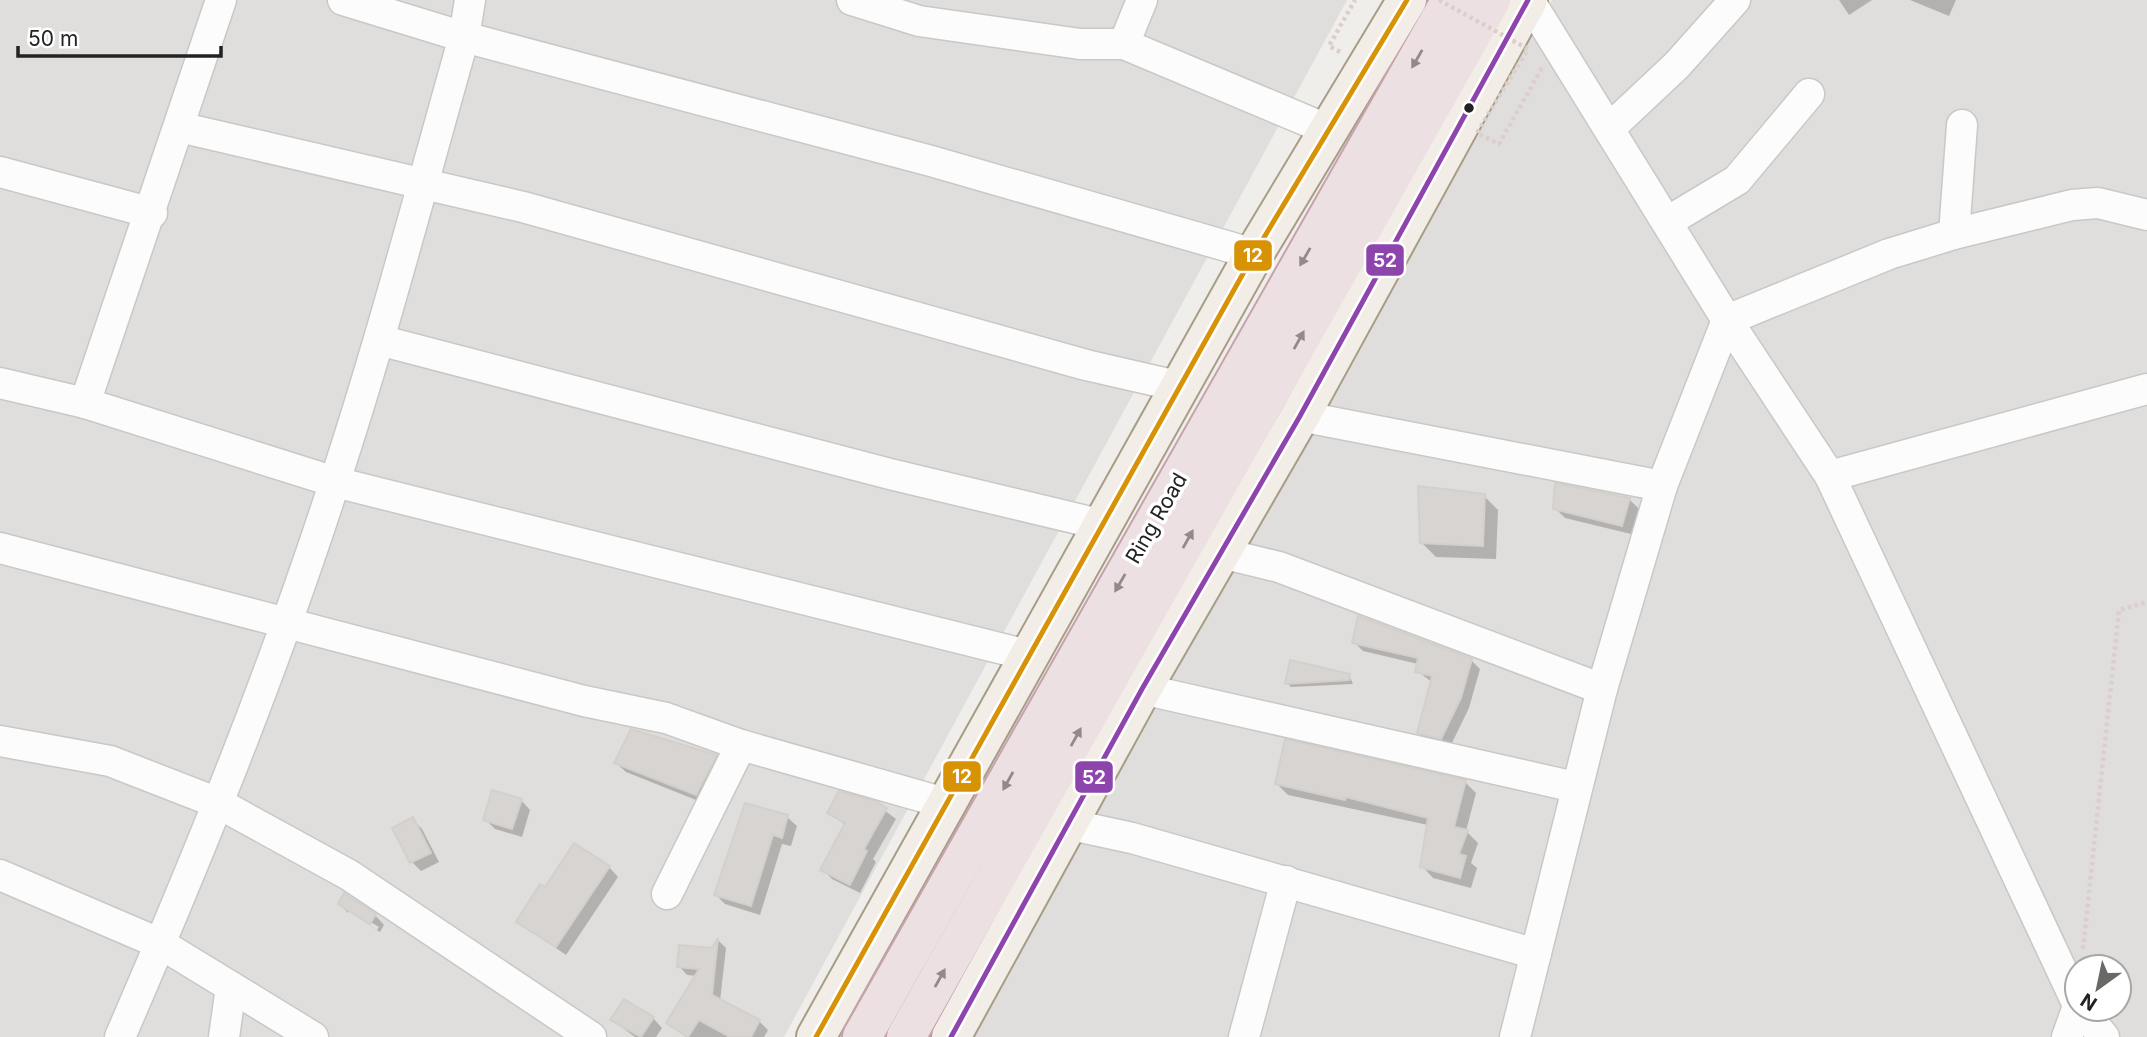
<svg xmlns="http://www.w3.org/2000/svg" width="2147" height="1037" font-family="Inter,sans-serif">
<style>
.residential{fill:#dfdedc;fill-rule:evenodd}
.shadow{fill:#0003}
.building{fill:#d7d4d2;stroke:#d3d0cc;stroke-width:2}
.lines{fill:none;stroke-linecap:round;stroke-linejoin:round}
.street-casing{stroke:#c9c8c7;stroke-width:33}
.primary-casing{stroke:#a79c86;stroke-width:42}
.highway-casing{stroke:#c5a2ac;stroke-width:42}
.path{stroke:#dccecd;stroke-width:4.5;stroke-dasharray:3.5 3.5;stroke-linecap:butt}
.street{stroke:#fdfcfc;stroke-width:30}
.primary{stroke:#f3ede7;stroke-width:38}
.highway{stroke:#ece0e2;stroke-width:38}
.path-bridge{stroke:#dccecd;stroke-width:4.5;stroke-dasharray:3.5 3.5;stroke-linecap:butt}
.bus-1-casing{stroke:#fff;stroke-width:10}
.bus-2-casing{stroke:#fff;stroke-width:10}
.bus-1{stroke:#d79205;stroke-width:5}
.bus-2{stroke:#8e44ad;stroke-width:5}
.oneway{fill:#918a8c}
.bus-dot{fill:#222;stroke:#fff;stroke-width:2.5}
.labels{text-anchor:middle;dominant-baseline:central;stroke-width:7;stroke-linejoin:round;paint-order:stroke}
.street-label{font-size:21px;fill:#222;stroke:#fff}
.line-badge{stroke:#fff;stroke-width:2.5}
.badge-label{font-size:19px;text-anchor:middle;font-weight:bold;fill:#fff}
</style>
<rect width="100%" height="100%" fill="#f0eeeb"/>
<g class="residential">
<polygon points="0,0 1347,0 784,1037 0,1037"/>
<path d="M1552 0H2147V1037H965ZM2077 967H2119V1009H2077Z"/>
</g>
<g class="shadow">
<polygon points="1839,0 1872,0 1849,15"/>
<polygon points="1910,0 1956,0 1949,16"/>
<polygon points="1484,496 1498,510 1496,559 1436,557 1421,542"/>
<polygon points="1629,499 1639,509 1631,534 1565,518 1555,508"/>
<polygon points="1354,642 1471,660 1480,669 1469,708 1450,747 1428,742 1419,733 1432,682 1417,671 1418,664 1363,651"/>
<polygon points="1349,675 1353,684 1291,687 1287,683"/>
<polygon points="632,731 716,756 725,766 706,804 626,772 616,763"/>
<polygon points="1465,782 1476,793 1466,831 1478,843 1471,863 1477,868 1471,888 1433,878 1422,866 1428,825 1288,795 1277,784"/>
<polygon points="521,800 530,810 522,837 495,829 485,819"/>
<polygon points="875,803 896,819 873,859 876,862 860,893 832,879 822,869 845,825 829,812"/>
<polygon points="787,817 797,826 791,846 782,844 760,915 725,904 716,895"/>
<polygon points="412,819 422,829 439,862 421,871 412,862"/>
<polygon points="609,867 618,877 566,955 518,922"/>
<polygon points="340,904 375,915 384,925 380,932 349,913 377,930 379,927 348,909 348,913"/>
<polygon points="719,941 726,948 720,1001 759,1021 768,1030 764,1037 686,1037 668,1023 697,976 687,975 679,966 713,950"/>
<polygon points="653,1018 662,1028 656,1037 635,1037 612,1020"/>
</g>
<g class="building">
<polygon points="1555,483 1630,498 1622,526 1553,509"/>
<polygon points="1418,486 1485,494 1483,546 1420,543"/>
<polygon points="1358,616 1472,659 1461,698 1441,739 1417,733 1432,676 1415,672 1418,658 1352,643"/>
<polygon points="1290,660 1350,674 1349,680 1285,684"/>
<polygon points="631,729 717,755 696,795 614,763"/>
<polygon points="1285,739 1466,780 1454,827 1468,830 1459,854 1466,856 1460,878 1420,867 1428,818 1346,797 1345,800 1275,784"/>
<polygon points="492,790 522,799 512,829 483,820"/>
<polygon points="839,791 875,801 887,808 864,849 867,851 850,885 820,870 845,823 827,813"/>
<polygon points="745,803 788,815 782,838 773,835 751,906 714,895"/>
<polygon points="413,817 431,853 410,863 392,828"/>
<polygon points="574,843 610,866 556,947 516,922 540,884 545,887"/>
<polygon points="344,893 376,914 370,924 338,904"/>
<polygon points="718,938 712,995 760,1020 751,1037 730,1037 699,1020 688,1037 666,1023 699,969 677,967 679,945 712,948"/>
<polygon points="624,999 654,1017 641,1037 610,1020"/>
</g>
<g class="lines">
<g class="street-casing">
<g id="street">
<polyline points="343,0 464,37 931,161 1254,254"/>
<polyline points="852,0 919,21 1080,44 1124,44 1331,131"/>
<polyline points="1529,0 1727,320 1830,476 2077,1003"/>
<polyline points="1124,44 1142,0"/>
<polyline points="179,127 523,207 1086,365 1182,387"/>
<polyline points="1610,128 1677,65 1735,0"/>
<polyline points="0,172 152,213"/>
<polyline points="1667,222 1737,180 1809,94"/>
<polyline points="1954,234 1962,125"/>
<polyline points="379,340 890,474 1103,525"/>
<polyline points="0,383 85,403 335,482 1031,656"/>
<polyline points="85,403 221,0"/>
<polyline points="1300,416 1662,486"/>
<polyline points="1830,476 2147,389"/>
<polyline points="0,548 584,701 666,718 741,745 948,804"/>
<polyline points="1221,553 1279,567 1602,689"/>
<polyline points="1142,689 1575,787"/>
<polyline points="0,741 110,761 218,803 349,875 591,1037"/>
<polyline points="1067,824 1132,838 1536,954"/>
<polyline points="0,875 161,944 313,1037"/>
<polyline points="667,894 741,745"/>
<polyline points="2081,1009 2104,1037"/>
<path d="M120 1037C199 855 274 670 335 481 383 335 422 185 464 37L470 0"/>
<polyline points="224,1037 231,987"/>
<polyline points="1244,1037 1286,881"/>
<polyline points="1515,1037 1602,689 1662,486 1727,320 1889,254 1954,234 2072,205 2098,203 2147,215"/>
<polyline points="2067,1037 2077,1009"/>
</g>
</g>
<g class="primary-casing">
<g id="primary">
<polyline points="816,1037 1254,254 1407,0"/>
<polyline points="951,1037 1142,689 1300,416 1528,0"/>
</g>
</g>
<g class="highway-casing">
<g id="highway">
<polyline points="862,1037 1451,0"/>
<polyline points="906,1037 1491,0"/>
</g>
</g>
<g class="path">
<polyline points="1340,52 1329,46 1355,0"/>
<polyline points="2083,949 2119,610 2147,602"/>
</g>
<use href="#street" class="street"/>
<use href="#primary" class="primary"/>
<use href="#highway" class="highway"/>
<polyline class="path-bridge" points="1439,0 1528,49 1477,133 1499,144 1543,66"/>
<g class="bus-1-casing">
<polyline id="bus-1" points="816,1037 1254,254 1407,0"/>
</g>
<g class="bus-2-casing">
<polyline id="bus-2" points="951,1037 1142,689 1300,416 1528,0"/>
</g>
<use href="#bus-1" class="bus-1"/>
<use href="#bus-2" class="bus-2"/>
</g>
<defs><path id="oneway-solid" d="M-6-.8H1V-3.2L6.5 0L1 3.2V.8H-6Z" transform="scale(1.75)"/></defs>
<g class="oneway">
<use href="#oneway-solid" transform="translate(1417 59) rotate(120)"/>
<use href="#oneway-solid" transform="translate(1305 257) rotate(120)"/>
<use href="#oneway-solid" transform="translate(1299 340) rotate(-61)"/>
<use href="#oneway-solid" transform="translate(1188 539) rotate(-61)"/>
<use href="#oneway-solid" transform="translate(1120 583) rotate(120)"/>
<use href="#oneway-solid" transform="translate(1076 737) rotate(-61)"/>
<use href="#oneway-solid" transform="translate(1008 781) rotate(119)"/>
<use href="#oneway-solid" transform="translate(940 978) rotate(-61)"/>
</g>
<circle class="bus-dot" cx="1469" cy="108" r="6"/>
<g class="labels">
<g class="street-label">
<text transform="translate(1156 518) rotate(-60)">Ring Road</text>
</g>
</g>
<g class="line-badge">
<rect x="1233" y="239" width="40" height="33" rx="7" fill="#d79205"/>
<rect x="1365" y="243" width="40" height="34" rx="7" fill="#8e44ad"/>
<rect x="942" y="760" width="40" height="33" rx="7" fill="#d79205"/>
<rect x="1074" y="760" width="40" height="34" rx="7" fill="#8e44ad"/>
</g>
<g class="badge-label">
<text x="1253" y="262">12</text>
<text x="1385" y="267">52</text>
<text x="962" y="783">12</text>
<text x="1094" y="784">52</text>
</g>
<g transform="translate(2098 988) rotate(213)"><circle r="33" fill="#ffffff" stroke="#a7a7a7" stroke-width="2"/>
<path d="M0-5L12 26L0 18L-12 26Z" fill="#6a6968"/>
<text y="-10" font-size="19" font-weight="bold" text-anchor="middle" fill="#222222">N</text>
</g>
<path d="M18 46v10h203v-10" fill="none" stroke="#222222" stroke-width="3.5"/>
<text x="28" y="46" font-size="21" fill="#222222" stroke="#ffffff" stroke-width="5" paint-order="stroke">50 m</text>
</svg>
